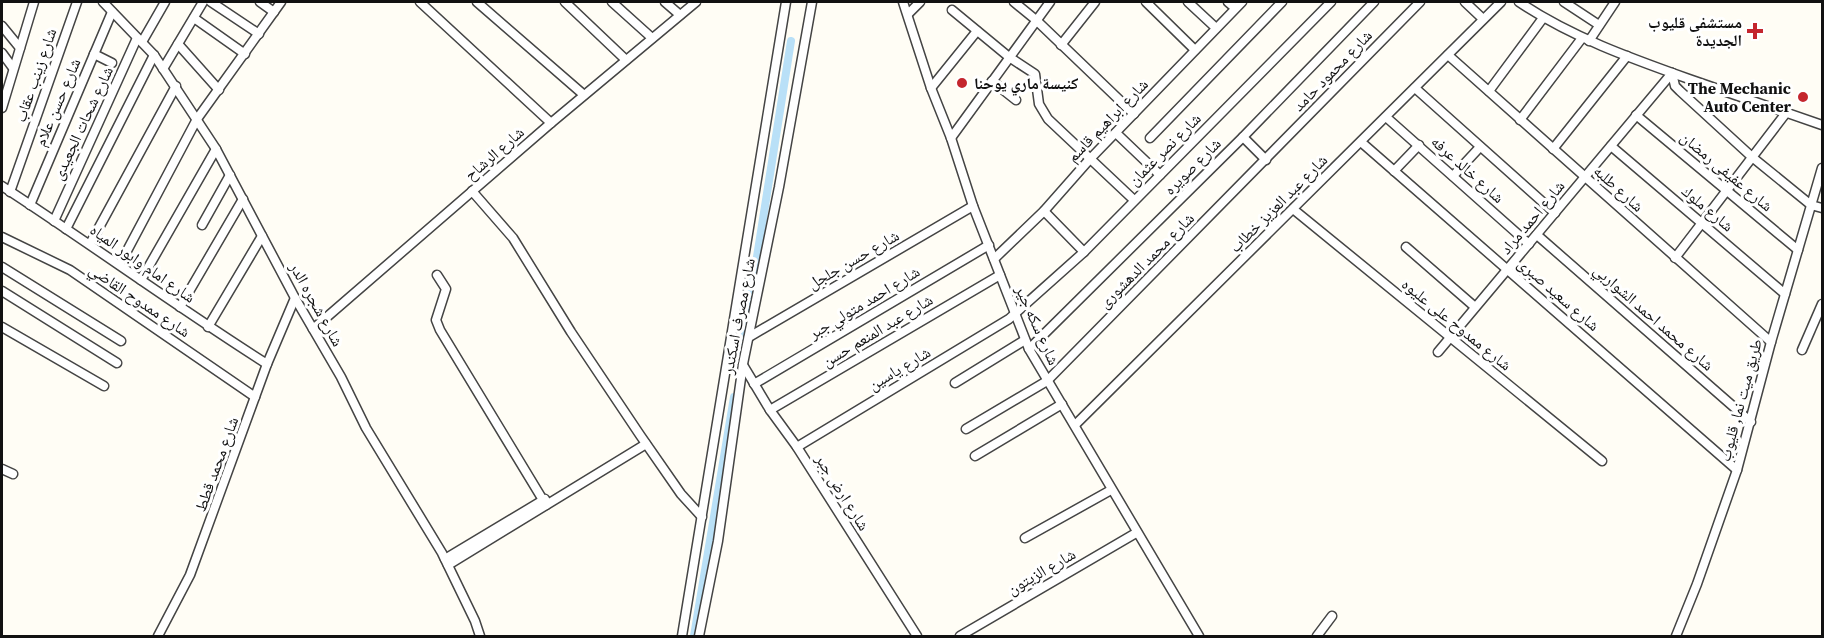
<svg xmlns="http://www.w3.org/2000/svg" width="1824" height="638" font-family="'Source Serif 4','Noto Naskh Arabic',serif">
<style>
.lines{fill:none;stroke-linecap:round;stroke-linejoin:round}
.canal{stroke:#b9e0f7;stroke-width:8}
.street-casing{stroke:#444;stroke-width:11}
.street{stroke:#fff;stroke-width:8}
.poi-dot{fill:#c4262e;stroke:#fff;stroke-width:2}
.labels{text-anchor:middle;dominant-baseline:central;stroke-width:6;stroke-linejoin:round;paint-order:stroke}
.poi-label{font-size:16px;font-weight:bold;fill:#111;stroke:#fff;text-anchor:end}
.street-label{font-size:16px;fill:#111;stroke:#fff}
</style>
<rect width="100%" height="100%" fill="#fffdf5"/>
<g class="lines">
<g class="canal">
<polyline points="742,352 791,41"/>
<polyline points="694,636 734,397"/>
</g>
<g class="street-casing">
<g id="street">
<polyline points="103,2 154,55 216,149 295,298 341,377 366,428 442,553 475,621 480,636"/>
<polyline points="211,2 259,34"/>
<polyline points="260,2 274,12"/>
<polyline points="420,2 551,123"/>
<polyline points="477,2 584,95"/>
<polyline points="565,2 626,60"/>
<polyline points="612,2 652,38"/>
<polyline points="665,2 680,15"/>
<polyline points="903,2 931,88 951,138 973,206 1029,349 1199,636"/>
<polyline points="1014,2 1036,20 1134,114"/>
<polyline points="1146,2 1195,50"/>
<polyline points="1188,2 1216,28"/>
<polyline points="1228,2 1235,8"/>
<polyline points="1465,2 1483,19"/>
<path d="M1519 2C1571 37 1630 58 1689 79 1733 94 1778 110 1822 125"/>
<polyline points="1564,2 1599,25"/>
<polyline points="952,10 1009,57 1035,74 1039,104 1048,119 1134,200"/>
<polyline points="908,14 920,2"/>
<polyline points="194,18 245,54"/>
<polyline points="2,26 20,48"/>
<polyline points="1589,41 1615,2"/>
<polyline points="142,42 165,2"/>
<polyline points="178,44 219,90"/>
<polyline points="1061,45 1095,2"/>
<polyline points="2,53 13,68"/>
<polyline points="94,54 112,63"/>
<polyline points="1448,55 1771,342"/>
<polyline points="163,69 203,2"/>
<polyline points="1672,73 1675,86 1680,91 1752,157 1811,205 1822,208"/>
<polyline points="992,81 1016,100"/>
<polyline points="931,88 977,31"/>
<polyline points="1415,88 1555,213"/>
<polyline points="1489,91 1543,18"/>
<polyline points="2,108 34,2"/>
<polyline points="1636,115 1798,250"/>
<polyline points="1386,117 1529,244"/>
<polyline points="1520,120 1582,38"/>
<polyline points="1116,133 1160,175"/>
<polyline points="1243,137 1266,160"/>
<polyline points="951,138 1050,2"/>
<polyline points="1150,138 1282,2"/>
<polyline points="1361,142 1737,470"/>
<polyline points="1611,146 1785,294"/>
<polyline points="1553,149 1627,56"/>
<polyline points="1394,171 1419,145"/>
<polyline points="1453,176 1480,147"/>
<path d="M2 186C91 244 177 307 267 364"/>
<polyline points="472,191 513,238 571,332 640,435 681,494 702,517"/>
<polyline points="10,192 77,2"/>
<polyline points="30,205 112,12"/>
<polyline points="1293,209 1602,461"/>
<polyline points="1044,211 1084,252"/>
<polyline points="54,221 137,38"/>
<polyline points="202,225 230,175"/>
<polyline points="66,229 154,55"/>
<polyline points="1537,235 1751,422"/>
<polyline points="2,237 70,270 255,397"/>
<polyline points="90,244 176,86"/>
<polyline points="1406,247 1475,307"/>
<polyline points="1675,258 1786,113"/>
<polyline points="994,259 1044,211 1089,160 1242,2"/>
<polyline points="120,264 197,119 281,2"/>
<polyline points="2,267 121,341"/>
<polyline points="437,275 446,289 436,320 440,330 546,505"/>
<polyline points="141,280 216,149"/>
<polyline points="2,291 117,363"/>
<polyline points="180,307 243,199"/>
<polyline points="2,327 104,386"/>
<polyline points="208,327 262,236"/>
<polyline points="313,329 551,123 696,2"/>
<polyline points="749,337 973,206"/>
<polyline points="1029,349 1243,137 1374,2"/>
<polyline points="1802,350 1822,304"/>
<polyline points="1438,352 1672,73"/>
<polyline points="743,365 770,410 797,447 917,636"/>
<polyline points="955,383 1025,340"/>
<polyline points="754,384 989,245"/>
<polyline points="770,410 1000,275"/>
<polyline points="1075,425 1501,2"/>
<polyline points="966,429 1047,381 1420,2"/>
<polyline points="797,447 1009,319 1084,252 1331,2"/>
<polyline points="975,456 1062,404"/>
<polyline points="2,469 13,474"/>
<polyline points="1025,538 1111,490"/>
<polyline points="445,559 545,499"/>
<polyline points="448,565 646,444"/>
<polyline points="158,636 190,575 267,364 295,298"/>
<polyline points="682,636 786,2"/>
<polyline points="699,636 718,541 743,364 779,187 812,2"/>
<polyline points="960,636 1136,533"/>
<polyline points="1317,636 1332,616"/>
<polyline points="1676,636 1697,584 1737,470 1771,342 1822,168"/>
</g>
</g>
<use href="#street" class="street"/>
</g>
<g class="poi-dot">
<path d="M1752 22h6v6h6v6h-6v6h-6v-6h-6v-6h6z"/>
<circle cx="962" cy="83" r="6"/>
<circle cx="1803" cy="97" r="6"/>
</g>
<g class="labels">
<g class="poi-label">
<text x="1742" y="22">مستشفى قليوب<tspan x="1742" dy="18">الجديدة</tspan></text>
<text x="974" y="83" text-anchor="start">كنيسة ماري يوحنا</text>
<text x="1791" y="88">The Mechanic<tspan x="1791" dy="18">Auto Center</tspan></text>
</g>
<g class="street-label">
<text transform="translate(1332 70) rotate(-46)">شارع محمود حامد</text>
<text transform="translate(35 75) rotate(-71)">شارع زينب عقاب</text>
<text transform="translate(57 102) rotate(-67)">شارع حسن علام</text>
<text transform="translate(1107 120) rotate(-46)">شارع ابراهيم قاسم</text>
<text transform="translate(82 123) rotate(-65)">شارع شحات الجعيدى</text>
<text transform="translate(1164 149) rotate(-45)">شارع نصر عثمان</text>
<text transform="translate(494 153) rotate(-41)">شارع الرشاح</text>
<text transform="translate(1192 166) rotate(-45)">شارع صويره</text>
<text transform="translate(1468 169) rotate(42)">شارع خالد عرفه</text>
<text transform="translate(1727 171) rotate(40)">شارع عفيفى رمضان</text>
<text transform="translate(1619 188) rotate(42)">شارع طلبه</text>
<text transform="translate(1278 203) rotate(-45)">شارع عبد العزيز خطاب</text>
<text transform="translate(1708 208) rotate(40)">شارع ملوك</text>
<text transform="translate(1532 217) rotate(-50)">شارع احمد مراد</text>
<text transform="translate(853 259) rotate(-30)">شارع حسن جلجل</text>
<text transform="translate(1146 260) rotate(-45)">شارع محمد الدهشورى</text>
<text transform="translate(143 263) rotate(35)">شارع امام وابور المياه</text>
<text transform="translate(1559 294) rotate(41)">شارع سعيد صبرى</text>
<text transform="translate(140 300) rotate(34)">شارع ممدوح القاضي</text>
<text transform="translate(864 302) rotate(-31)">شارع احمد متولي جبر</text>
<text transform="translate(317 304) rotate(61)">شارع شجره الدر</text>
<text transform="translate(738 316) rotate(-79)">شارع مصرف اسكندر</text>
<text transform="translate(1654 317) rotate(41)">شارع محمد احمد الشواربي</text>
<text transform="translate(1457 324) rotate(39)">شارع ممدوح على عليوه</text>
<text transform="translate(1038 325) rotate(66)">شارع سكه جير</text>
<text transform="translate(877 330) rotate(-31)">شارع عبد المنعم حسن</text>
<text transform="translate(899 368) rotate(-31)">شارع ياسين</text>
<text transform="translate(1740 400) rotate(-75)">طريق ميت نما, قليوب</text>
<text transform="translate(216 464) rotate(-70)">شارع محمد قطط</text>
<text transform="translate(843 492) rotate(58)">شارع ارض جبر</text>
<text transform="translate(1041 571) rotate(-30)">شارع الزيتون</text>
</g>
</g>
<rect width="1824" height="638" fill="none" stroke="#111111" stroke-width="6"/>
</svg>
